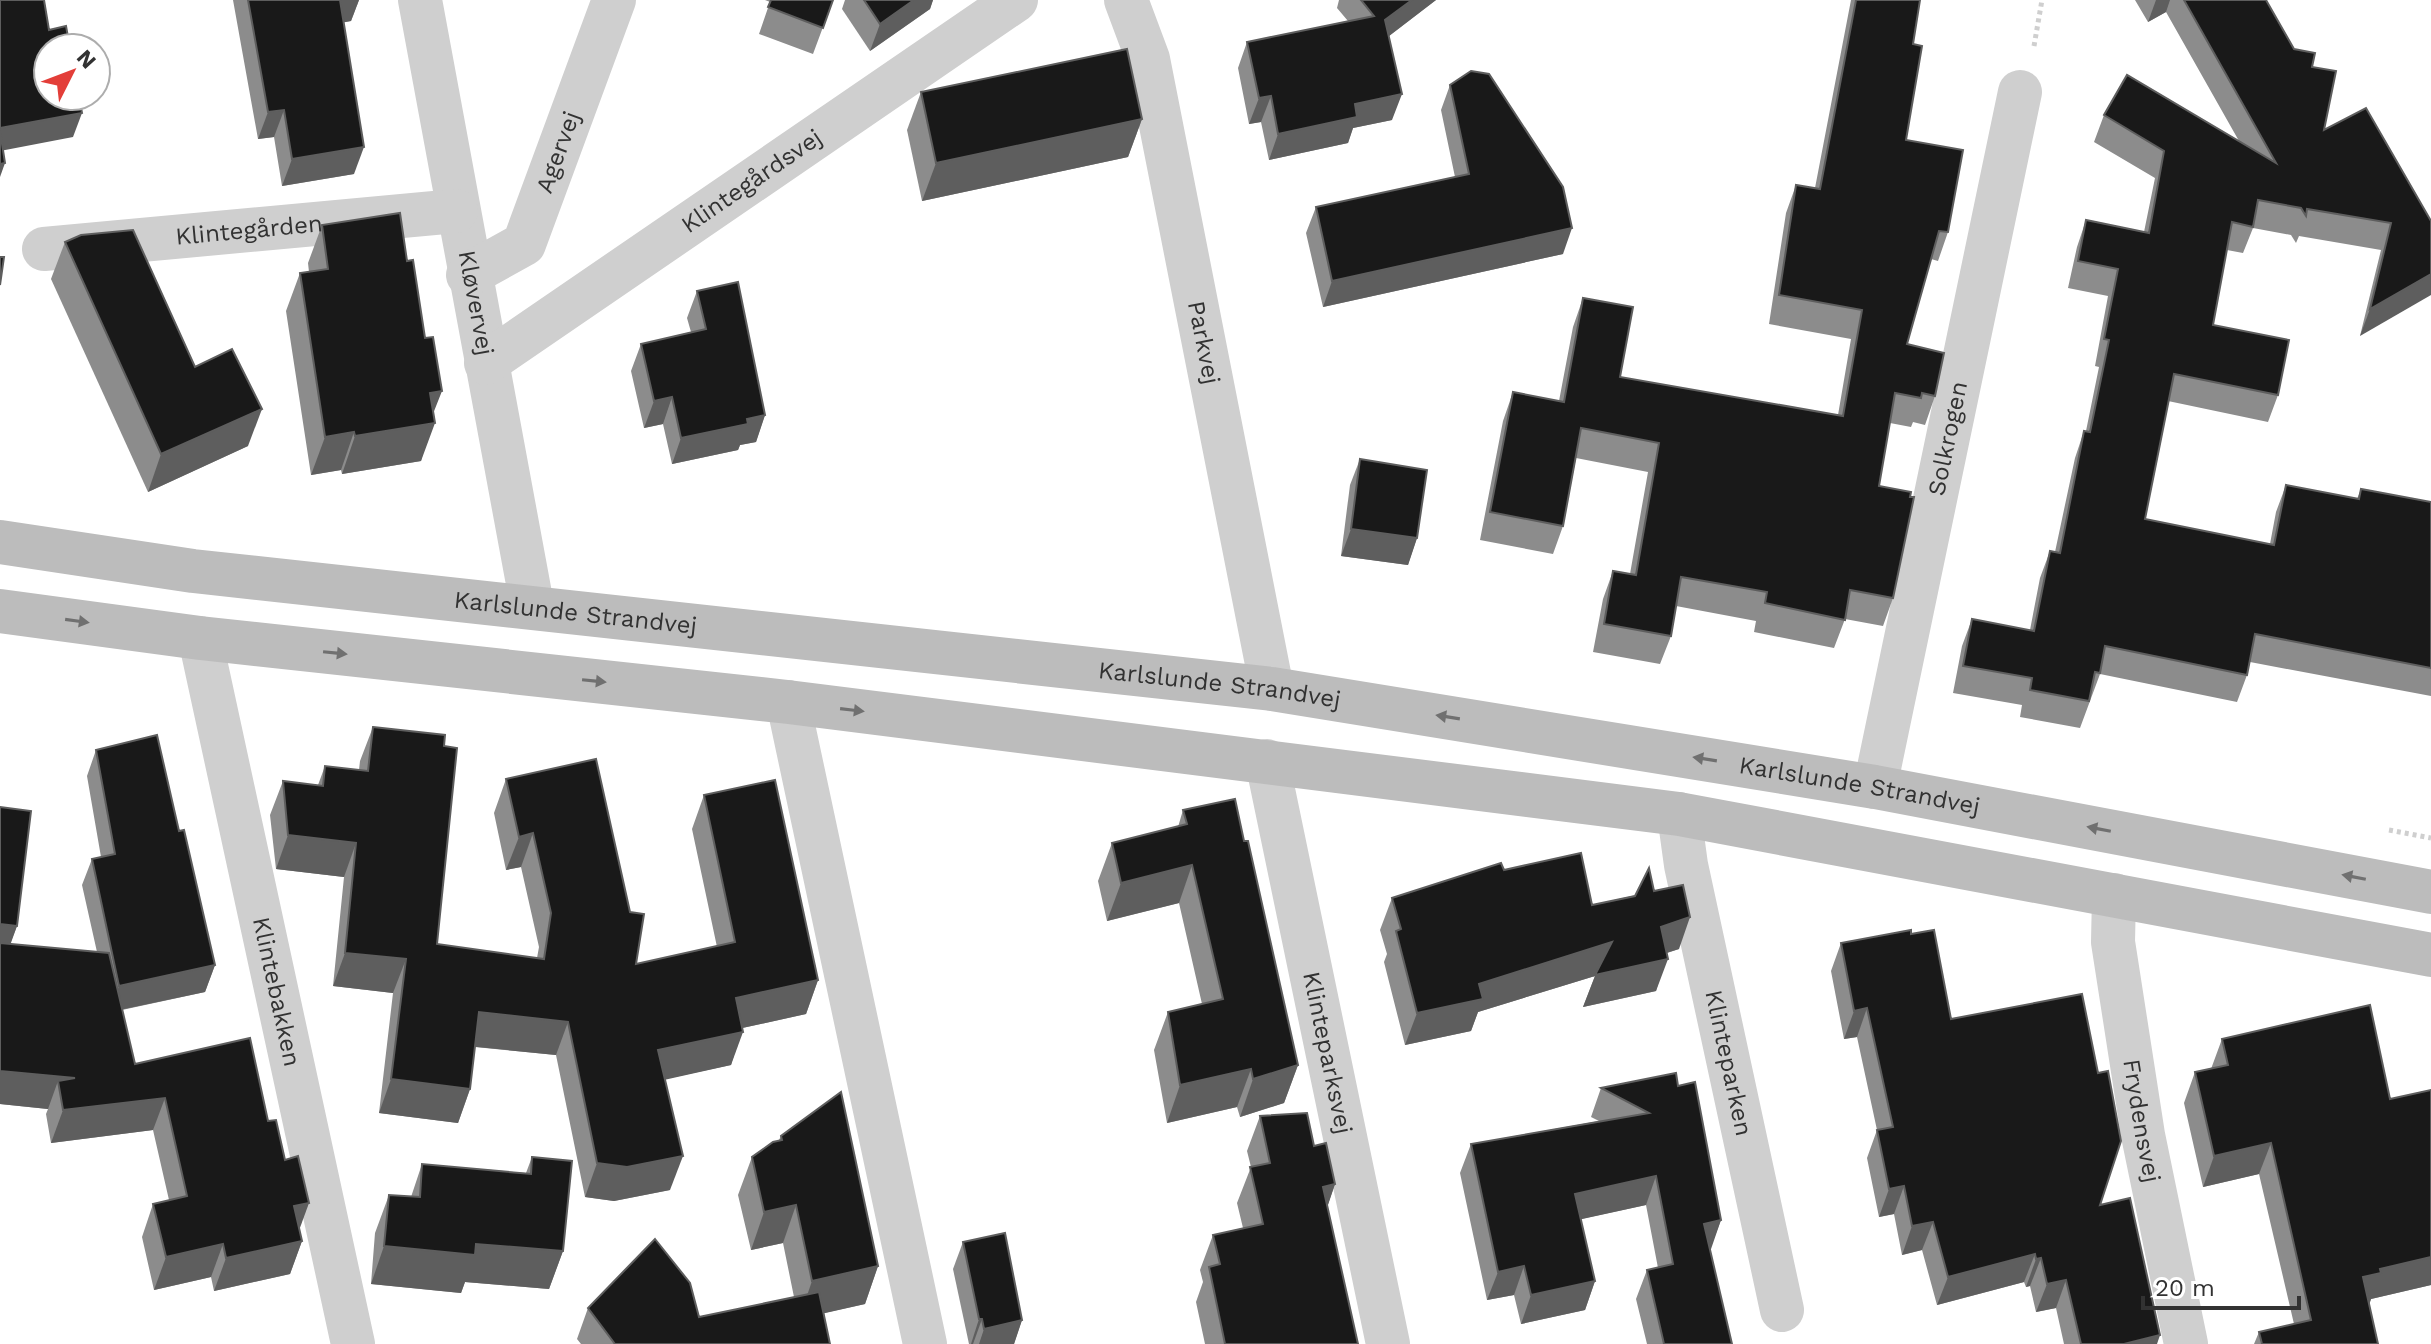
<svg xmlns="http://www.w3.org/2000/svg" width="2431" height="1344" font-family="'Work Sans',sans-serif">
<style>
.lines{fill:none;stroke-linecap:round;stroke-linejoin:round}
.path{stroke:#cfcfcf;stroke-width:5;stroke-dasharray:4 4;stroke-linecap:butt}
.minor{stroke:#cfcfcf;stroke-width:44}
.secondary{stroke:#bcbcbc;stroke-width:44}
.wall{fill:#8c8c8c}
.shaded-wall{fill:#5e5e5e}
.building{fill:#191919;stroke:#5e5e5e;stroke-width:2}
.oneway{fill:#707070}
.labels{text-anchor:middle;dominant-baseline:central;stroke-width:8;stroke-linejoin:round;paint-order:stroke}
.street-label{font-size:24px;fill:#323232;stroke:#fff}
</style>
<rect width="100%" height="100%" fill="#fff"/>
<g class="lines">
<g class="path">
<polyline points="2034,46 2042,0"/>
<polyline points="2389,830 2431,838"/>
</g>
<g class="minor">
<path id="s1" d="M420 0 532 605"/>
<path id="s2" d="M1126 0 1148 59 1272 689"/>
<path id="s3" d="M44 249 456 211"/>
<path id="s4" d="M468 275 524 244 614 0"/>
<path id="s5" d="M486 363 1016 0"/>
<path id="s6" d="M200 638 353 1344"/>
<polyline points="788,702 925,1344"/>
<path id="s7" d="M1267 761 1388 1344"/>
<path id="s8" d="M1875 787 2020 92"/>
<path id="s9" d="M1679 814 1686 865 1782 1310"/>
<path id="s10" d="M2114 895 2113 942 2143 1135 2186 1344"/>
</g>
<g class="secondary">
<path id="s11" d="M0 542 193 571 1272 689 1875 787 2431 892"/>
<polyline points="0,611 200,638 788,702 1679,814 2431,955"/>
</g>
</g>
<g class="wall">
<polygon points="233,0 359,0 351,21 344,22 354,174 282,186 274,137 258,139"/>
<polygon points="765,0 833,0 813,54 759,34 770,2"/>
<polygon points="845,0 933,0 930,9 870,51 842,9"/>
<polygon points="1339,0 1436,0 1389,36 1392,120 1353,128 1348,143 1269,160 1261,122 1249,124 1238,68 1247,42 1348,21 1337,8"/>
<polygon points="1851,0 1920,0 1913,44 1906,140 1948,232 1938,261 1931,259 1907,344 1935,396 1925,425 1913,422 1911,427 1890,423 1879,486 1893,598 1883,626 1845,619 1834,648 1754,632 1756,621 1676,606 1671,636 1660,664 1593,652 1603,599 1613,571 1630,574 1648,472 1576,458 1563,526 1553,554 1480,540 1503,421 1513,392 1559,401 1573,327 1583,298 1620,377 1838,415 1851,339 1769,324 1786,213 1796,185 1815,188"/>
<polygon points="2135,0 2266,0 2294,49 2312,67 2324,130 2431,221 2360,336 2381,250 2299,236 2296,243 2291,235 2253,228 2243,253 2227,250 2213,325 2278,395 2268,422 2168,401 2145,519 2270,544 2276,512 2286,485 2357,499 2361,489 2431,502 2431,696 2250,662 2247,675 2237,702 2100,674 2080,728 2020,717 2022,705 1953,693 1962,646 1972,619 2030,630 2040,578 2050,551 2055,552 2075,458 2084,431 2086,431 2099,367 2095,366 2108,296 2068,288 2077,247 2086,220 2144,232 2155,178 2094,142 2104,115 2239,141 2166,12 2148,22"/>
<polygon points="1450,85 1563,254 1323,307 1306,233 1316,207 1455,177 1441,110"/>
<polygon points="921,92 1142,119 1128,157 922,201 907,130"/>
<polygon points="322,225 407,261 433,414 421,461 342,474 341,470 311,475 286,311 300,273 309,272 308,263"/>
<polygon points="65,242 195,367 248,446 148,492 51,279"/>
<polygon points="697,291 765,415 756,442 740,445 738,450 672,464 663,424 644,428 631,371 641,344 691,332 687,318"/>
<polygon points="1360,459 1417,538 1408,565 1341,556 1350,485"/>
<polygon points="373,727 444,746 437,944 537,958 539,947 521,867 506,870 494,813 506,779 636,964 717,947 692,829 704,795 818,980 806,1014 742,1028 731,1065 665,1079 670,1190 614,1201 585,1197 556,1055 475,1047 470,1089 458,1123 379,1113 393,993 333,986 344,877 276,869 270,815 283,781 318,785 325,766 359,770 360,761"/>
<polygon points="96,750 179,831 215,965 205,992 122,1010 135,1064 268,1121 302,1241 290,1274 214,1291 211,1277 154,1290 142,1237 153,1204 169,1200 153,1130 51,1143 46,1114 48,1109 0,1104 0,807 17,926 10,944 97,952 82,885 92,859 101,857 87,776"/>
<polygon points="1183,810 1244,841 1298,1065 1284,1103 1240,1117 1237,1107 1167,1123 1154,1050 1168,1012 1202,1004 1179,903 1107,921 1098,881 1112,843 1178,827"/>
<polygon points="1504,870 1592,905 1654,891 1679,949 1667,953 1656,991 1583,1007 1595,976 1478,1012 1471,1031 1405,1045 1384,962 1387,954 1380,930 1392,898"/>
<polygon points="1911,934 1951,1019 2100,1205 2157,1344 2064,1344 2056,1308 2036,1312 2030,1286 2026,1287 2024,1282 1937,1305 1922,1250 1902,1255 1894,1214 1879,1217 1867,1158 1877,1130 1857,1037 1844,1039 1831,971 1841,943"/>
<polygon points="2222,1039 2390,1099 2431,1090 2431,1285 2371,1299 2369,1305 2378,1344 2254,1344 2259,1332 2294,1324 2259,1174 2203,1187 2184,1103 2195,1072 2211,1069"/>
<polygon points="1678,1086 1721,1220 1710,1249 1732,1344 1647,1344 1636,1299 1647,1270 1658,1268 1646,1205 1581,1219 1595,1281 1585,1310 1521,1324 1514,1295 1487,1300 1460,1173 1471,1144 1599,1121 1591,1117 1601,1088"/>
<polygon points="1260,1116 1314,1146 1335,1184 1327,1207 1358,1344 1205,1344 1196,1302 1203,1282 1200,1270 1213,1235 1243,1228 1237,1203 1251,1167 1247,1151"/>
<polygon points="781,1136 878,1266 865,1304 824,1313 830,1344 581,1344 577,1339 588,1308 699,1317 794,1297 783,1243 751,1250 738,1195 752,1157 779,1140"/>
<polygon points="532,1157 563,1251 549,1289 465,1282 461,1293 371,1284 375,1233 389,1195 411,1197 422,1164 526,1173"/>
<polygon points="963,1242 1022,1320 1014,1344 969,1344 953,1269"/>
</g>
<g class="shaded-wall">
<polygon points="339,0 359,0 351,21 330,25"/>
<polygon points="914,0 933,0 930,9 870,51 880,24"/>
<polygon points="1412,0 1436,0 1376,46 1385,20"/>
<polygon points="2156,0 2170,0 2166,12 2148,22"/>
<polygon points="1402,94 1392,120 1353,128 1348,143 1269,160 1278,134 1355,104"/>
<polygon points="1271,96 1261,122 1249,124 1259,98"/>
<polygon points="284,110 274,137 258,139 268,112"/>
<polygon points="82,113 73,137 0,151 0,128"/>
<polygon points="1142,119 1128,157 922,201 936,163"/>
<polygon points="364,147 354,174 282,186 292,159"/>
<polygon points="5,163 0,177 0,164"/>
<polygon points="1572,228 1563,254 1323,307 1332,281"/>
<polygon points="2431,274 2431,295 2360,336 2370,309"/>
<polygon points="442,391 429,424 435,423 421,461 342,474 355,436 430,393"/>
<polygon points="672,397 663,424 644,428 654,401"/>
<polygon points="262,409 248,446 148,492 161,454"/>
<polygon points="765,415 756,442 740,445 738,450 672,464 681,438"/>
<polygon points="354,432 341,470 311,475 325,437"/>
<polygon points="1351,529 1417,538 1408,565 1341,556"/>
<polygon points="533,833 521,867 506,870 519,837"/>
<polygon points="288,835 356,843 344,877 276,869"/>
<polygon points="1192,865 1179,903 1107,921 1121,883"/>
<polygon points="1690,917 1679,949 1650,958 1661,927"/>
<polygon points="0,924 17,926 8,951 0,950"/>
<polygon points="1612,942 1668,959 1656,991 1583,1007 1595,976 1478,1012 1471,1031 1405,1045 1417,1013 1479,984"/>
<polygon points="345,953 406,959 393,993 333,986"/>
<polygon points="215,965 205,992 110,1012 119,986"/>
<polygon points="818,980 806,1014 724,1032 736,998"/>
<polygon points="1867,1008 1857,1037 1844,1039 1854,1011"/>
<polygon points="479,1012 568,1022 556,1055 467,1046"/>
<polygon points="743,1032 731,1065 646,1084 658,1050"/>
<polygon points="1298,1065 1284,1103 1240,1117 1253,1079"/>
<polygon points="1251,1069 1237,1107 1167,1123 1180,1085"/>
<polygon points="0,1071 75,1078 58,1081 48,1109 0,1104"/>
<polygon points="391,1079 470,1089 458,1123 379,1113"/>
<polygon points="165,1098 153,1130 51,1143 63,1110"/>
<polygon points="2271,1143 2259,1174 2203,1187 2214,1156"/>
<polygon points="683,1156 670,1190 614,1201 585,1197 597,1163"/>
<polygon points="1656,1176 1646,1205 1564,1223 1575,1194"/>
<polygon points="1335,1184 1323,1220 1323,1187"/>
<polygon points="1904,1186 1894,1214 1879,1217 1889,1189"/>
<polygon points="309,1203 297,1236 294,1206"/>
<polygon points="796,1205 783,1243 751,1250 764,1212"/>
<polygon points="1721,1220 1711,1249 1693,1253 1704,1224"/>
<polygon points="1933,1222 1922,1250 1902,1255 1912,1226"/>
<polygon points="302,1241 290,1274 214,1291 226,1258"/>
<polygon points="223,1244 211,1277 154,1290 166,1257"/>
<polygon points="476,1244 563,1251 549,1289 465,1282 461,1293 371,1284 384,1246"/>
<polygon points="2035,1254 2024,1282 1937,1305 1948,1277"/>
<polygon points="2431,1257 2431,1285 2371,1299 2369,1305 2363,1277 2380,1269"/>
<polygon points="2041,1258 2030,1286 2026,1287 2036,1259"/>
<polygon points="878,1266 865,1304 799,1319 812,1281"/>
<polygon points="1524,1266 1514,1295 1487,1300 1498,1272"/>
<polygon points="2066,1280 2056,1308 2036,1312 2047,1284"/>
<polygon points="1595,1281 1585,1310 1521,1324 1531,1295"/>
<polygon points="979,1319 982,1319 973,1344 971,1344"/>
<polygon points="1022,1320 1014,1344 979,1344 984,1329"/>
<polygon points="2160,1335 2157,1344 2124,1344"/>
</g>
<g class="building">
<polygon points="0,0 44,0 49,30 66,26 70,48 48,48 48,96 79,96 82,113 0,128"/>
<polygon points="248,0 340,0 364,147 292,159 284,110 268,112"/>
<polygon points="771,0 833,0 823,28 768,7"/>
<polygon points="864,0 914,0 880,24"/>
<polygon points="1361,0 1412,0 1385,20 1402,94 1355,104 1357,117 1278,134 1271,96 1259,98 1247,42 1374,16"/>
<polygon points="1856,0 1920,0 1913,44 1922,46 1906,140 1963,150 1948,232 1939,231 1907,344 1944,353 1935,396 1922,393 1921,398 1895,393 1879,486 1911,492 1910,497 1914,497 1893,598 1850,590 1845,620 1765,603 1767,592 1681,577 1671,636 1604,624 1613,571 1636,575 1659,443 1581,428 1563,526 1490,512 1513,392 1564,402 1583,298 1633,307 1620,377 1843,416 1862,310 1779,295 1796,185 1820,189"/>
<polygon points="2184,0 2266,0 2294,49 2315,53 2312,67 2336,71 2324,130 2366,108 2431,221 2431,274 2370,309 2391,223 2307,209 2306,216 2301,208 2258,200 2253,227 2232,222 2213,325 2289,340 2278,395 2174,374 2145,519 2274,545 2286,485 2359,499 2361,489 2431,502 2431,668 2255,634 2247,675 2105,646 2100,673 2095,672 2089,701 2030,690 2032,678 1963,666 1972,619 2034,631 2050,551 2060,553 2084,431 2090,432 2109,340 2104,339 2118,269 2078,261 2086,220 2149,233 2164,151 2104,115 2127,75 2276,163"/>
<polygon points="1127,49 1142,119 936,163 921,92"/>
<polygon points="1471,71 1489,74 1563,187 1572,228 1332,281 1316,207 1469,174 1450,85"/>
<polygon points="0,131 5,163 0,164"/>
<polygon points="400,213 407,261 413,260 425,338 433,337 442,391 430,393 435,423 355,436 354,432 325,437 300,273 328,269 322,225"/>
<polygon points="133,230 195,367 232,349 262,409 161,454 65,242 81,235"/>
<polygon points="0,257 4,257 0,285"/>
<polygon points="738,282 765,415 747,419 748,424 681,438 672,397 654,401 641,344 706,329 697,291"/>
<polygon points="1360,459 1427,470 1417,538 1351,529"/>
<polygon points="373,727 445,735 444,746 457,748 437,944 544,959 551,913 533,833 519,837 506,779 596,759 630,912 644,914 636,964 735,942 704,795 775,780 818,980 736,998 743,1032 658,1050 683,1156 627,1167 597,1163 568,1022 479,1012 470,1089 391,1079 406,959 345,953 356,843 288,835 283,781 323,786 325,766 368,771"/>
<polygon points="157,735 179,831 184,830 215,965 119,986 92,859 115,854 96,750"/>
<polygon points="1235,799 1244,841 1248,841 1298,1065 1253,1079 1251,1069 1180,1085 1168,1012 1223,999 1192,865 1121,883 1112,843 1187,824 1183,810"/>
<polygon points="0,807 31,811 17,926 0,924"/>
<polygon points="1581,853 1592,905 1635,896 1649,868 1654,891 1683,885 1690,917 1661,927 1668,959 1595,975 1612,942 1479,984 1483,999 1417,1013 1396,931 1401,929 1392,898 1501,863 1504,870"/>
<polygon points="1911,930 1911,934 1934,930 1951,1019 2082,994 2098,1073 2108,1071 2121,1141 2100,1205 2130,1198 2160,1335 2124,1344 2081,1344 2066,1280 2047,1284 2041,1258 2036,1259 2035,1254 1948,1277 1933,1222 1912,1226 1904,1186 1889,1189 1877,1130 1893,1127 1867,1008 1854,1011 1841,943"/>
<polygon points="0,943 109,953 135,1064 250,1038 268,1121 276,1120 285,1160 298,1156 309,1203 294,1206 302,1241 226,1258 223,1244 166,1257 153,1204 187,1196 165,1098 63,1110 58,1081 75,1078 0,1071"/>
<polygon points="2370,1005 2390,1099 2431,1090 2431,1257 2380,1269 2381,1273 2363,1277 2378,1344 2262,1344 2259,1332 2311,1320 2271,1143 2214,1156 2195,1072 2228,1065 2222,1039"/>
<polygon points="1676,1073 1678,1086 1695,1082 1721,1220 1704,1224 1732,1344 1664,1344 1647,1270 1673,1264 1656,1176 1575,1194 1595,1281 1531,1295 1524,1266 1498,1272 1471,1144 1649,1113 1601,1088"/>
<polygon points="841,1092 878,1266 812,1281 796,1205 764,1212 752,1157 773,1142 782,1140 781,1136"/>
<polygon points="1307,1113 1314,1146 1326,1143 1335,1184 1323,1187 1358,1344 1225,1344 1209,1267 1220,1264 1213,1235 1263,1224 1250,1167 1270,1163 1260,1116"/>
<polygon points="532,1157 572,1161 563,1251 476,1244 475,1255 384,1246 389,1195 420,1197 422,1164 531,1174"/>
<polygon points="1005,1233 1022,1320 984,1329 982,1319 979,1319 963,1242"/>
<polygon points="655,1239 690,1283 699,1317 819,1292 830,1344 615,1344 588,1308"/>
</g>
<defs><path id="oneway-solid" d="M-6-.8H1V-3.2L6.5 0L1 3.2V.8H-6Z" transform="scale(2)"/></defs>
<g class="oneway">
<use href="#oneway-solid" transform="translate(77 621) rotate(8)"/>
<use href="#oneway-solid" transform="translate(335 653) rotate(6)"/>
<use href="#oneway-solid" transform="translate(594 681) rotate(6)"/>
<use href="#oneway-solid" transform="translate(852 710) rotate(7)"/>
<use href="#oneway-solid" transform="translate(1448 717) rotate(-171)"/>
<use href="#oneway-solid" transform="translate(1705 759) rotate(-171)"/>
<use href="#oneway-solid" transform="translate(2099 829) rotate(-169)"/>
<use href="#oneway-solid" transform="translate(2354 877) rotate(-169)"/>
</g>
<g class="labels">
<g class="street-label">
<text stroke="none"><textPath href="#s4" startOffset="162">Agervej</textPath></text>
<text stroke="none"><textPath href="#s5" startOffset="322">Klintegårdsvej</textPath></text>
<text stroke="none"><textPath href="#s3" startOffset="206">Klintegården</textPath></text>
<text stroke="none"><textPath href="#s1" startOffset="308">Kløvervej</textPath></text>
<text stroke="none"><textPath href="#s2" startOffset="352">Parkvej</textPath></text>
<text stroke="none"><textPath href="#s8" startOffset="356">Solkrogen</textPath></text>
<text stroke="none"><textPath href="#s11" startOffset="580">Karlslunde Strandvej</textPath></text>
<text stroke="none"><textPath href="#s11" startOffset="1228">Karlslunde Strandvej</textPath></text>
<text stroke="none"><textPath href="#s11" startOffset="1876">Karlslunde Strandvej</textPath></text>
<text stroke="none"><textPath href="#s6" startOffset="362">Klintebakken</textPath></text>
<text stroke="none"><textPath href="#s7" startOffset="298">Klinteparksvej</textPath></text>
<text stroke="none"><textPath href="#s9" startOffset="254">Klinteparken</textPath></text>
<text stroke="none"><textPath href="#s10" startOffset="228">Frydensvej</textPath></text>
</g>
</g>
<g transform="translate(72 72) rotate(48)"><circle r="38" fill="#ffffff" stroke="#adadad" stroke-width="2"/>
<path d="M0-6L14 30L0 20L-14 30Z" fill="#e33e39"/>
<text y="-12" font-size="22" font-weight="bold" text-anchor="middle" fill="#323232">N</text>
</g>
<path d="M2143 1296v12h156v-12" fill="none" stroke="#323232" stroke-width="4"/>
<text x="2155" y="1296" font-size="24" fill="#323232" stroke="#ffffff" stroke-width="6" paint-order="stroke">20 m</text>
</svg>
